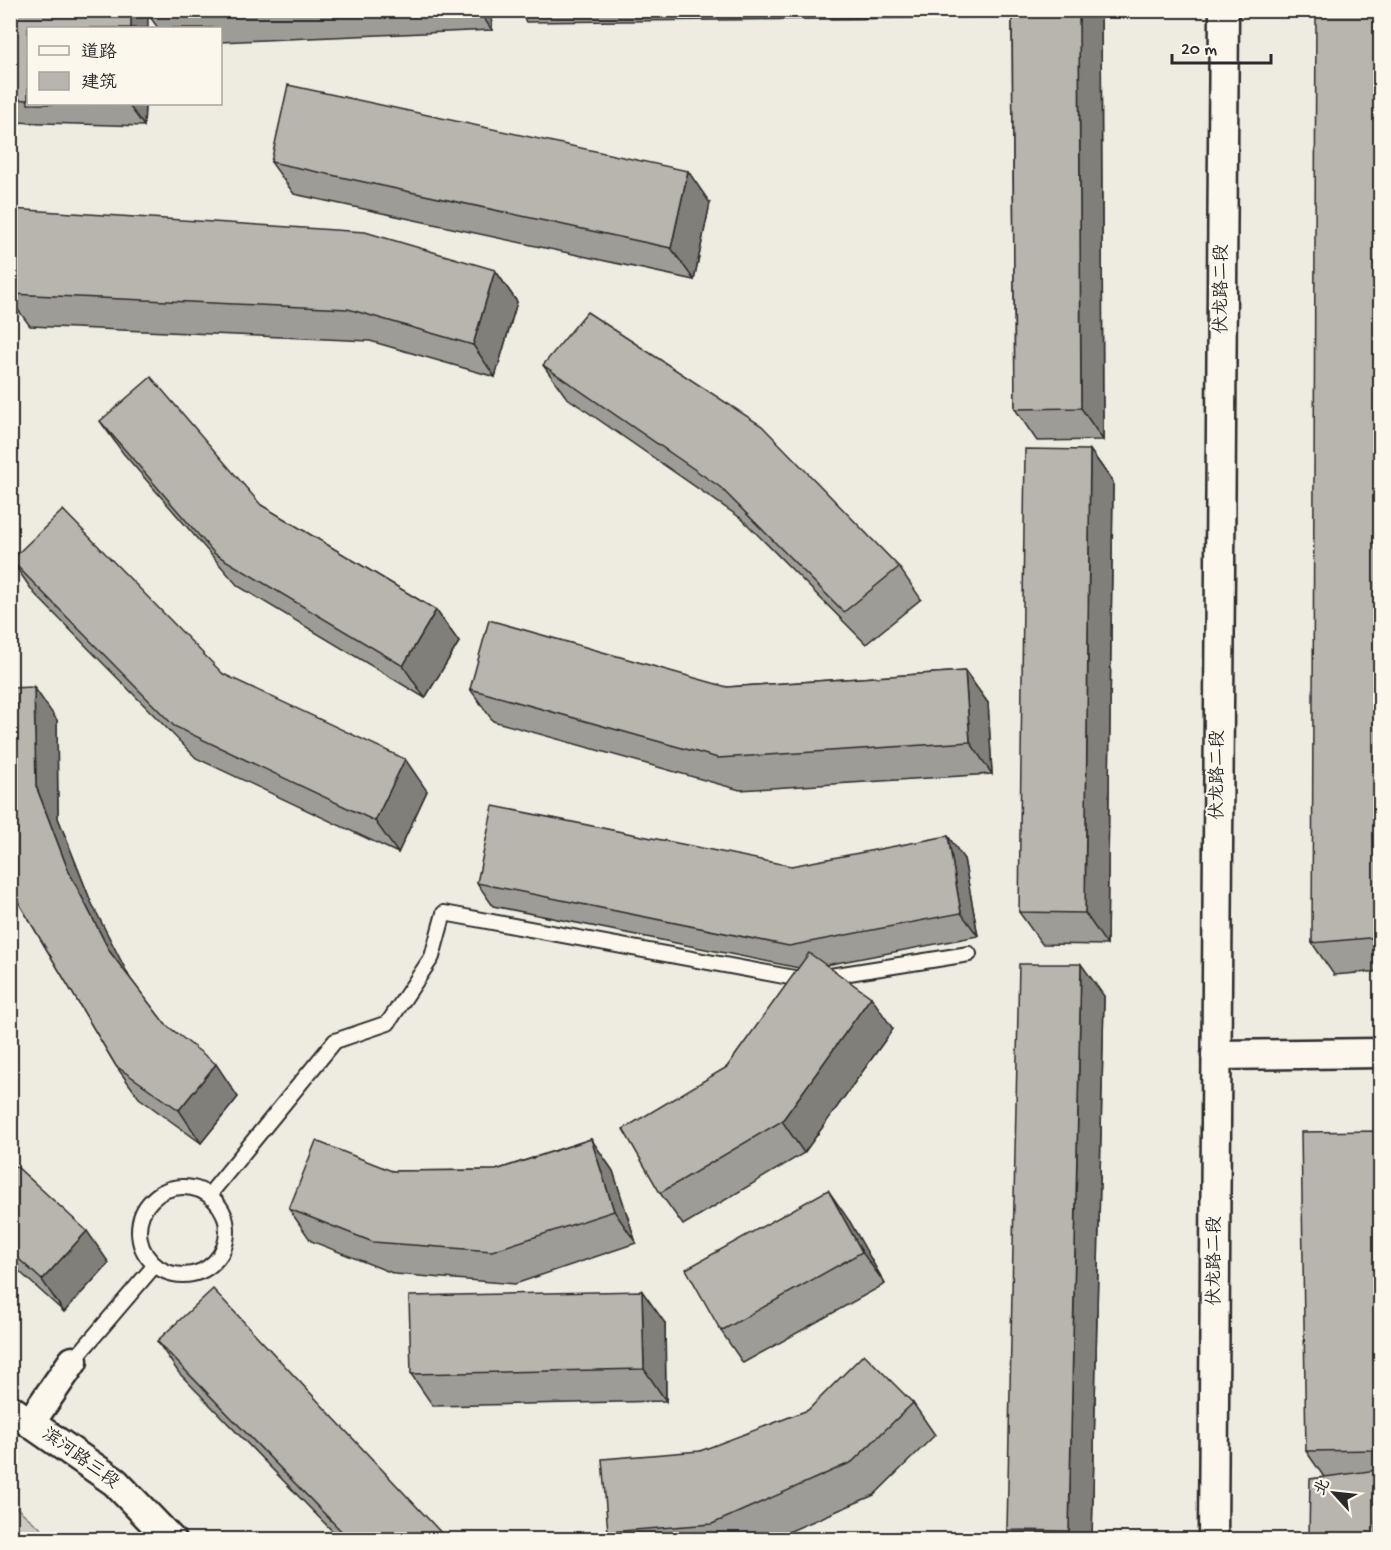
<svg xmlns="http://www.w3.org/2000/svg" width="1391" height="1550" font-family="'Gochi Hand','LXGW WenKai TC',sans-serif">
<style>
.green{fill:#cecbc2;stroke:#7c7b76;stroke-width:1.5}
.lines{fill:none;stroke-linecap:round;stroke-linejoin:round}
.lane-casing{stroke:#2b2b2b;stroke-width:18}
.street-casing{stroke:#2b2b2b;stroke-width:33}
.lane{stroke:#fbf7ec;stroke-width:14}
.street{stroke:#fbf7ec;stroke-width:28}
.wall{fill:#9e9c96;stroke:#2b2b2b;stroke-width:1.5}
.shaded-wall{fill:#817f7a;stroke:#2b2b2b;stroke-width:1.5}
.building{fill:#b8b5ae;stroke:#2b2b2b;stroke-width:1.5}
.labels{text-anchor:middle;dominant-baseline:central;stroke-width:4.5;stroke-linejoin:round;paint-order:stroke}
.street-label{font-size:18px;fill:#2b2b2b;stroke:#fbf7ec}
</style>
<rect width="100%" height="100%" fill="#eeebe0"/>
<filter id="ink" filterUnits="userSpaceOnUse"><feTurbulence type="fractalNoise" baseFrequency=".0167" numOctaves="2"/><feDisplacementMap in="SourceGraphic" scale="12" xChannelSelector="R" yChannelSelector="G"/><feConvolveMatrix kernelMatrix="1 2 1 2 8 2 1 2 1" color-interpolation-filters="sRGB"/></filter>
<g filter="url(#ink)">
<polygon class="green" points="10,1503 11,1503 53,1539 11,1539"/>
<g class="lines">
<g class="lane-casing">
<g id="lane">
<circle cx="183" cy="1231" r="44"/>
<polyline points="209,1195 335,1041 388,1023 432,957 444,913 805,980 969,954"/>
<polyline points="73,1361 155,1265"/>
</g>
</g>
<g class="street-casing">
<g id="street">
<polyline points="1216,1055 1380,1053"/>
<polyline points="10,1409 115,1482 171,1540"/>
<polyline points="30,1423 73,1361"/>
<polyline points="1213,1540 1224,10"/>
</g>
</g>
<use href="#lane" class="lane"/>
<use href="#street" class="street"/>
</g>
<g class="wall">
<polygon points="10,10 491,10 492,30 220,42 220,28 158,28 148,14 28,28 28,104 145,104 144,126 10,122"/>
<polygon points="519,10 1101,10 1103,440 1037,441 1015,409 1012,17 526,22"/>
<polygon points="1380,10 1380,971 1334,975 1312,943"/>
<polygon points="271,162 710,203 694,280 294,194"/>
<polygon points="11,209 495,270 517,302 495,377 370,341 30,326 10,299"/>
<polygon points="543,365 899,567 921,599 866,644 742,519 566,397"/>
<polygon points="100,421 261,505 436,610 459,642 425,698 238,586 123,453"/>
<polygon points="1090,450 1113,482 1107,945 1042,944 1019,912"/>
<polygon points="11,560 223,674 427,791 398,853 196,758 34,593"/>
<polygon points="965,671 988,703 992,774 740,790 493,721 470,689 727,687"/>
<polygon points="57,720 58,818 91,902 129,977 165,1024 238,1097 201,1143 139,1098 116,1066 10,888"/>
<polygon points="964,859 978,936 826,965 893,1029 804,1153 683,1225 660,1193 727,1067 799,968 493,906 477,883 791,866"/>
<polygon points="1104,996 1092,1539 1014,1539 1007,1530"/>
<polygon points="1380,1131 1380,1539 1324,1477 1306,1451"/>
<polygon points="591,1139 613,1171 636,1243 515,1284 395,1274 311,1241 289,1209 392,1171 496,1170"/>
<polygon points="10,1164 109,1263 64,1312 10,1263"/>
<polygon points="850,1222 885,1284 743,1363 721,1331"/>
<polygon points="665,1323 666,1401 433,1406 411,1374"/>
<polygon points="157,1341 447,1539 340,1539 179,1373"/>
<polygon points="913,1403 935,1435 874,1495 772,1539 613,1539 608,1532 700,1451"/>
</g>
<g class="shaded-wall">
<polygon points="131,10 148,10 147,13 148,14 148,28 131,28"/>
<polygon points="478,10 491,10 492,30"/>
<polygon points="1079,10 1101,10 1103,440 1081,408"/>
<polygon points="128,104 145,104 144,126"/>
<polygon points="688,171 710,203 694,280 671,248"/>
<polygon points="495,270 517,302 495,377 473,345"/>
<polygon points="1090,450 1113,482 1107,945 1085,913"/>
<polygon points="436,610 459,642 425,698 403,666"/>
<polygon points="965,671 988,703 992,774 970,742"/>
<polygon points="34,687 57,720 58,818 91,902 133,984 110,952 68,870 36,786"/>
<polygon points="405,759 427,791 398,853 375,821"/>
<polygon points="948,836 964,859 978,936 961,913"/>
<polygon points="1081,964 1104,996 1092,1539 1075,1539 1069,1531"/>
<polygon points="871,997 893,1029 804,1153 782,1121"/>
<polygon points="216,1064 238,1097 201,1143 179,1110"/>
<polygon points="591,1139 613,1171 636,1243 614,1211"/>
<polygon points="828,1190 850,1222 885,1284 862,1252"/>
<polygon points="87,1231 109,1263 64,1312 42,1280"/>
<polygon points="642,1291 665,1323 666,1401 644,1369"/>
<polygon points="1377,1470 1380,1475 1380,1539 1377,1539"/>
</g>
<g class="building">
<polygon points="10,10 131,10 131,28 28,28 28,100 10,99"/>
<polygon points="147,10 192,10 147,13"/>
<polygon points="1012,10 1079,10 1081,408 1015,409"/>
<polygon points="1316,10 1380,10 1380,937 1312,943"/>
<polygon points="288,85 688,171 671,248 271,162"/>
<polygon points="11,209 365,232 495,270 473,345 348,309 10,294"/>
<polygon points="587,312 762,426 899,567 844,612 720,487 543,365"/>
<polygon points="151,377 261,505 436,610 403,666 215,554 100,421"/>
<polygon points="1025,449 1090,450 1085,913 1019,912"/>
<polygon points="63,510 223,674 405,759 375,821 174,726 11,560"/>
<polygon points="489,620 727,687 965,671 970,742 718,758 470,689"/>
<polygon points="34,687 36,786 68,870 110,952 165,1024 216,1064 179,1110 116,1066 10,888 10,688"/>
<polygon points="493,806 791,866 948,836 961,913 789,946 477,883"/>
<polygon points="809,953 871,997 782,1121 660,1193 623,1129 727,1067"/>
<polygon points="1019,964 1081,964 1069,1531 1007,1530"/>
<polygon points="1380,1131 1380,1450 1306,1451 1301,1132"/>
<polygon points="591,1139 614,1211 492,1251 373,1242 289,1209 316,1141 392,1171 496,1170"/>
<polygon points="10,1164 17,1167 87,1231 42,1280 10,1251"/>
<polygon points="828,1190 862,1252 721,1331 686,1269"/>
<polygon points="213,1289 447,1539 349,1539 157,1341"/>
<polygon points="642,1291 644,1369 411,1374 409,1296"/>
<polygon points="864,1354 913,1403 852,1462 712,1524 608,1532 602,1459 700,1451 808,1410"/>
<polygon points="1377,1470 1377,1539 1309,1539 1310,1479"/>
</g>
</g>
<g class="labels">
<g class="street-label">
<text transform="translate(1222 289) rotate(-90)">伏龙路二段</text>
<text transform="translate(1218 775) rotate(-90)">伏龙路二段</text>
<text transform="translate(1215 1261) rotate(-90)">伏龙路二段</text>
<text transform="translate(80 1459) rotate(36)">滨河路三段</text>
</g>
</g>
<rect width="1391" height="1550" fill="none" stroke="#fbf7ec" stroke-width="36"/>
<rect x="18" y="18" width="1355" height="1514" fill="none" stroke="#2b2b2b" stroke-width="2" filter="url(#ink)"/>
<rect x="27" y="27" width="195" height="78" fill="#fbf7ec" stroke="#a8a59f" stroke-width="1.5"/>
<rect x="39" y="46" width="30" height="9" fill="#fbf7ec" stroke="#a8a59f" stroke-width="1.5"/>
<text x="81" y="57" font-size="18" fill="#2b2b2b">道路</text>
<rect x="39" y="72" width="30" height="18" fill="#b8b5ae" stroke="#a8a59f" stroke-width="1.5"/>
<text x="81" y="87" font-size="18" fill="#2b2b2b">建筑</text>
<g transform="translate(1334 1493) rotate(297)" stroke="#fbf7ec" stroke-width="4.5" paint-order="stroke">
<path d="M0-4.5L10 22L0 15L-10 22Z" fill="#2b2b2b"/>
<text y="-9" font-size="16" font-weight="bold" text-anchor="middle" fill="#2b2b2b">北</text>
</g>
<path d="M1172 54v9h99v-9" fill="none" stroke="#2b2b2b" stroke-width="3"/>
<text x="1181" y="54" font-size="18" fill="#2b2b2b" stroke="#fbf7ec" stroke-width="4.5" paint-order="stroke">20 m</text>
</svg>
